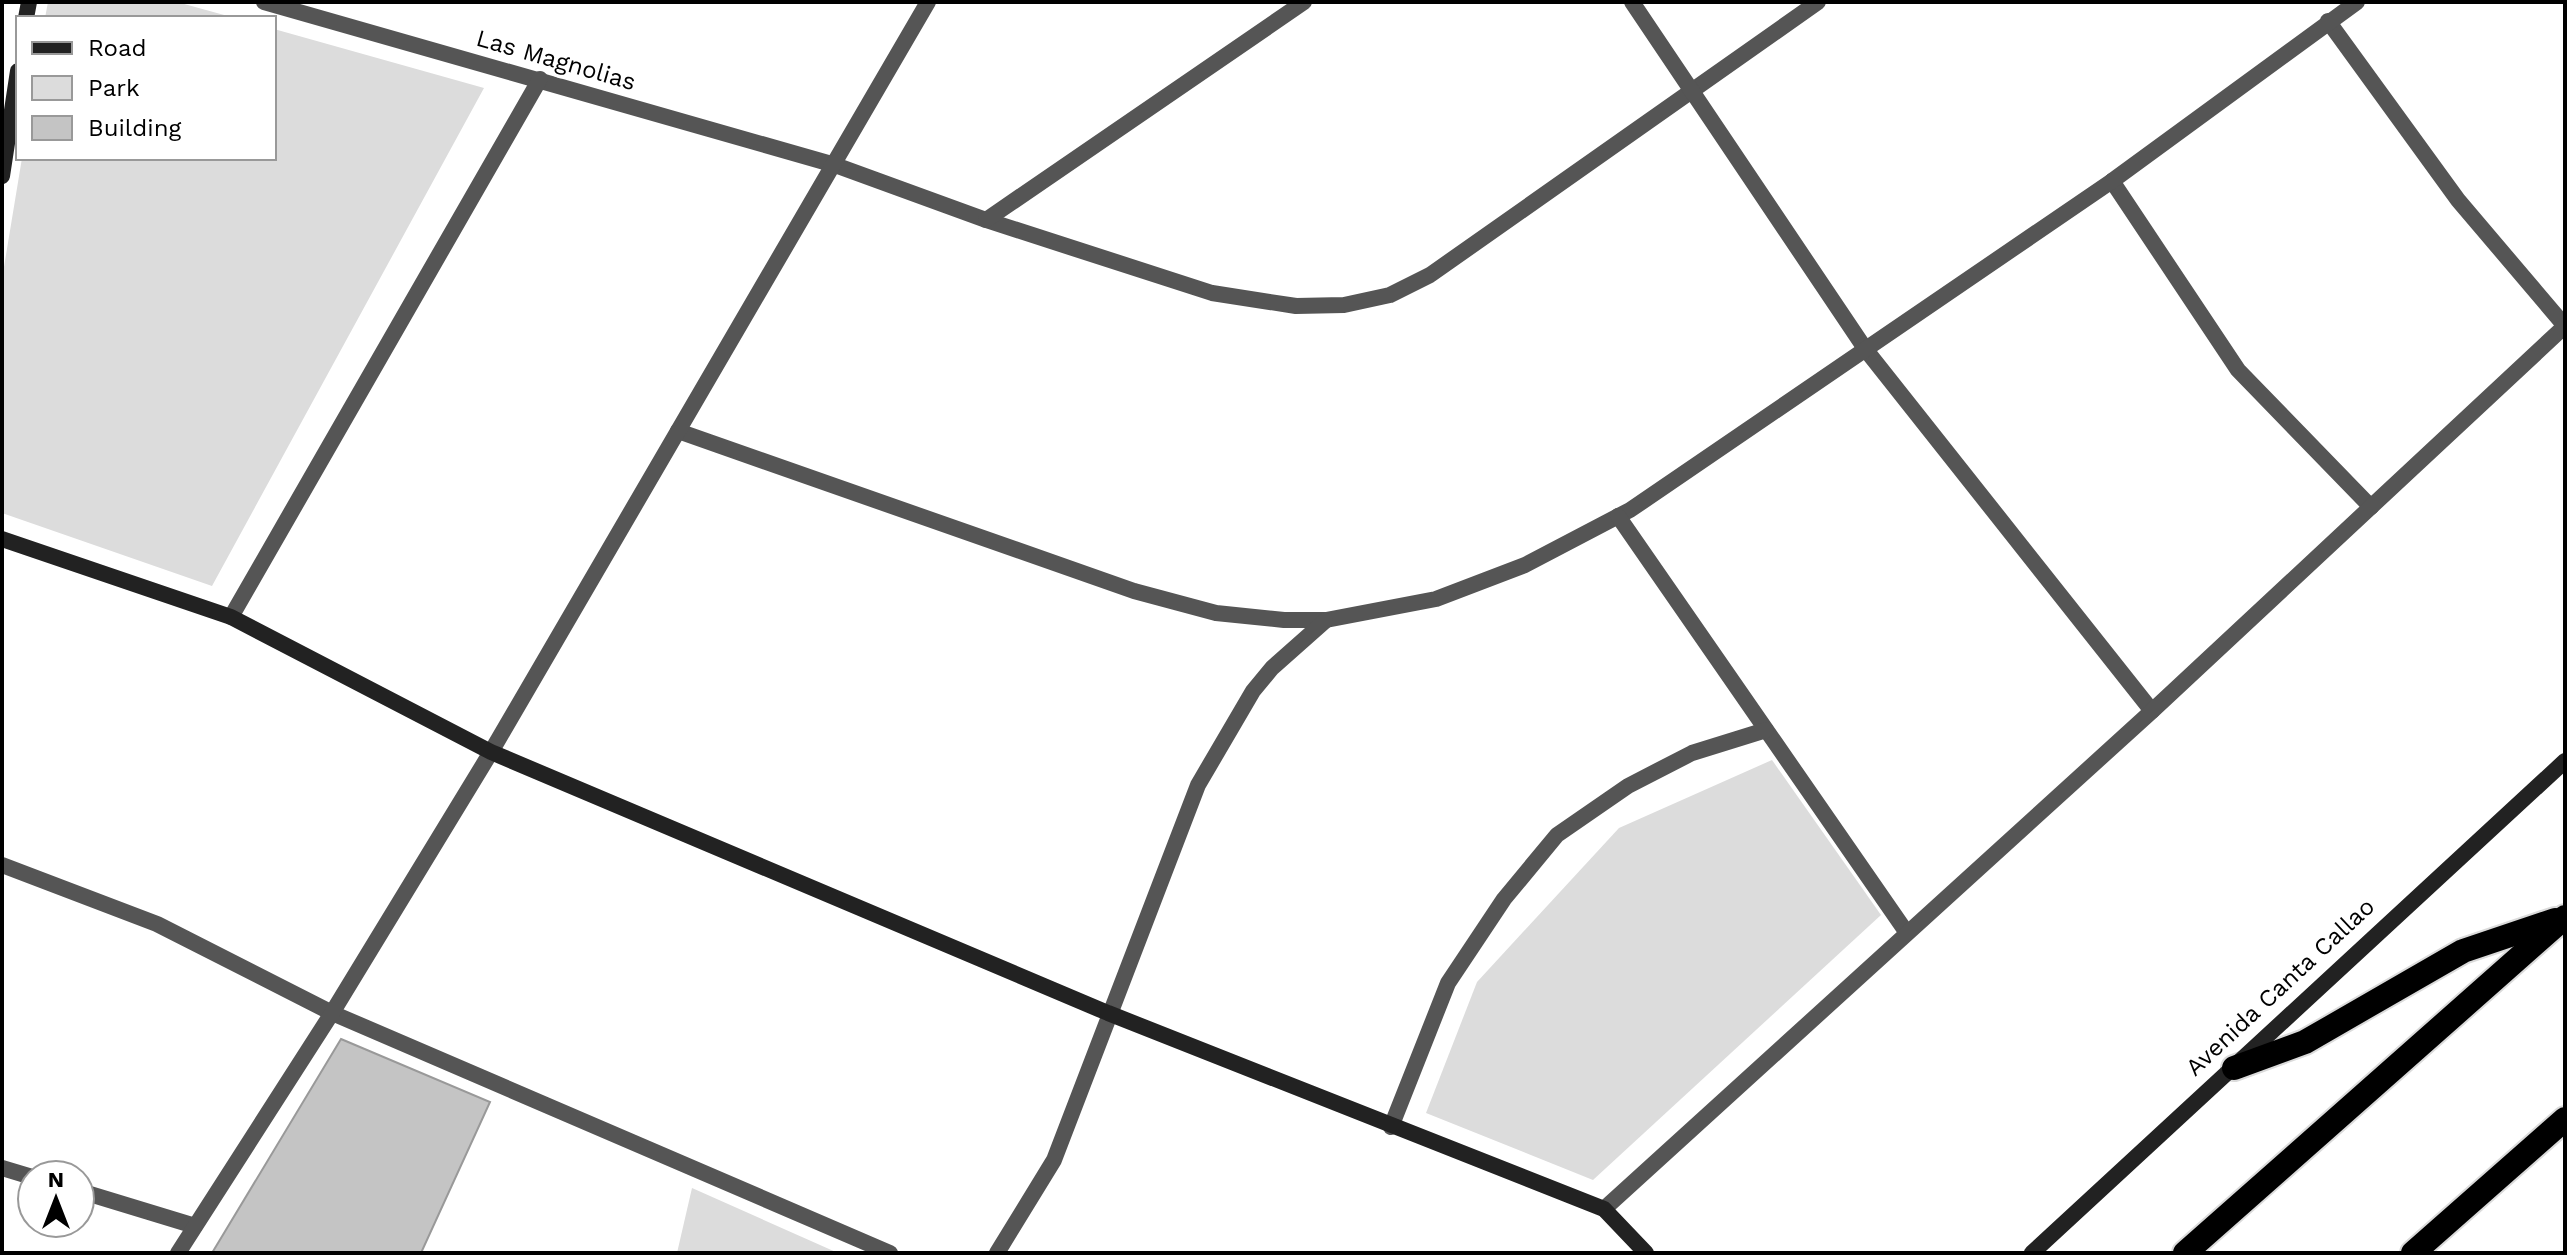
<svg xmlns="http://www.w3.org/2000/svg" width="2567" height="1255" font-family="'Work Sans',sans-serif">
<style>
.green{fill:#dcdcdc}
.building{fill:#c4c4c4;stroke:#999;stroke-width:2}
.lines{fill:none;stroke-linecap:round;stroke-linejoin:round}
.highway-casing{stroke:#dbdbdb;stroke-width:28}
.street{stroke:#555;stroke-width:16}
.secondary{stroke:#222;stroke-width:16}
.highway{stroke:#000;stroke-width:24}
.labels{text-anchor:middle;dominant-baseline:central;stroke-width:7;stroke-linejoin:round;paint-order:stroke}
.street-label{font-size:24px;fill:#000;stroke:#fff}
</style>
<rect width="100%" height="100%" fill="#fff"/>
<g class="green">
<polygon points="48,2 177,2 235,18 45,18"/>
<polygon points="274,29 484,88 212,586 2,513 2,279 22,158 274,158"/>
<polygon points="1772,760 1881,915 1593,1180 1426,1113 1477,982 1619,828"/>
<polygon points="692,1188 838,1253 677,1253"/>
</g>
<polygon class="building" points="341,1039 490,1102 421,1253 212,1253"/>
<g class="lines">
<g class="highway-casing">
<g id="highway">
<polyline points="2234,1068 2305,1042 2463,951 2555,920"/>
<polyline points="2185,1253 2565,917"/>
<polyline points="2413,1253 2565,1119"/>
</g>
</g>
<g class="street">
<polyline points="264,2 835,165 986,220 1212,293 1296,306 1344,305 1390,295 1430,275 1818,2"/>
<polyline points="1632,2 1866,350 2152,711"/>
<polyline points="2328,21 2458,200 2565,326"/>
<polyline points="2112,181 2238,370 2371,507"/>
<polyline points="986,220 1304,2"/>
<polyline points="678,431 1134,591 1216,613 1284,620 1326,620 1436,599 1525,565 1630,510 2112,181 2357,2"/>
<polyline points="1618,516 1907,933"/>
<polyline points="231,617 540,79"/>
<polyline points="2,865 157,924 332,1013 890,1253"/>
<polyline points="1391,1127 1448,983 1504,899 1557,835 1628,786 1692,753 1766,730"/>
<polyline points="2,1168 32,1177"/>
<polyline points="80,1191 195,1226"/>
<polyline points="1604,1209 2152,711 2565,326"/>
<polyline points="178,1253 332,1013 491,752 928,2"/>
<polyline points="997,1253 1054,1160 1198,785 1253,691 1272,668 1325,621"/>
</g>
<g class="secondary">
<polyline points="26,18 29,2"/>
<polyline points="2,176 18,71"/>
<polyline points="2,539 231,617 491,752 1108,1013 1604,1209 1646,1253"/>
<polyline points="2032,1253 2565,761"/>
</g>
<use href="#highway" class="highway"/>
</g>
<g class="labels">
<g class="street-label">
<text transform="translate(556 60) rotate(16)">Las Magnolias</text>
<text transform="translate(2280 987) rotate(-43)">Avenida Canta Callao</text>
</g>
</g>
<rect width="2567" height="1255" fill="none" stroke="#000000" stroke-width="8"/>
<rect x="16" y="16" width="260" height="144" fill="#ffffff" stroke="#999999" stroke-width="2"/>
<rect x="32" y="42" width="40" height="12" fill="#222222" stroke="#999999" stroke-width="2"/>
<text x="88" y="56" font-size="24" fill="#000000">Road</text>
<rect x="32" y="76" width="40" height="24" fill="#dcdcdc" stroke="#999999" stroke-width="2"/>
<text x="88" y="96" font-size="24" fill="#000000">Park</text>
<rect x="32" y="116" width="40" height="24" fill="#c4c4c4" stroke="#999999" stroke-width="2"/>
<text x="88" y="136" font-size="24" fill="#000000">Building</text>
<g transform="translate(56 1199)"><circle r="38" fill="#ffffff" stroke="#999999" stroke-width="2"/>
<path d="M0-6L14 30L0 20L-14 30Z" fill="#000000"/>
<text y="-12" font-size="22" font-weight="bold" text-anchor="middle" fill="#000000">N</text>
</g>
</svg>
